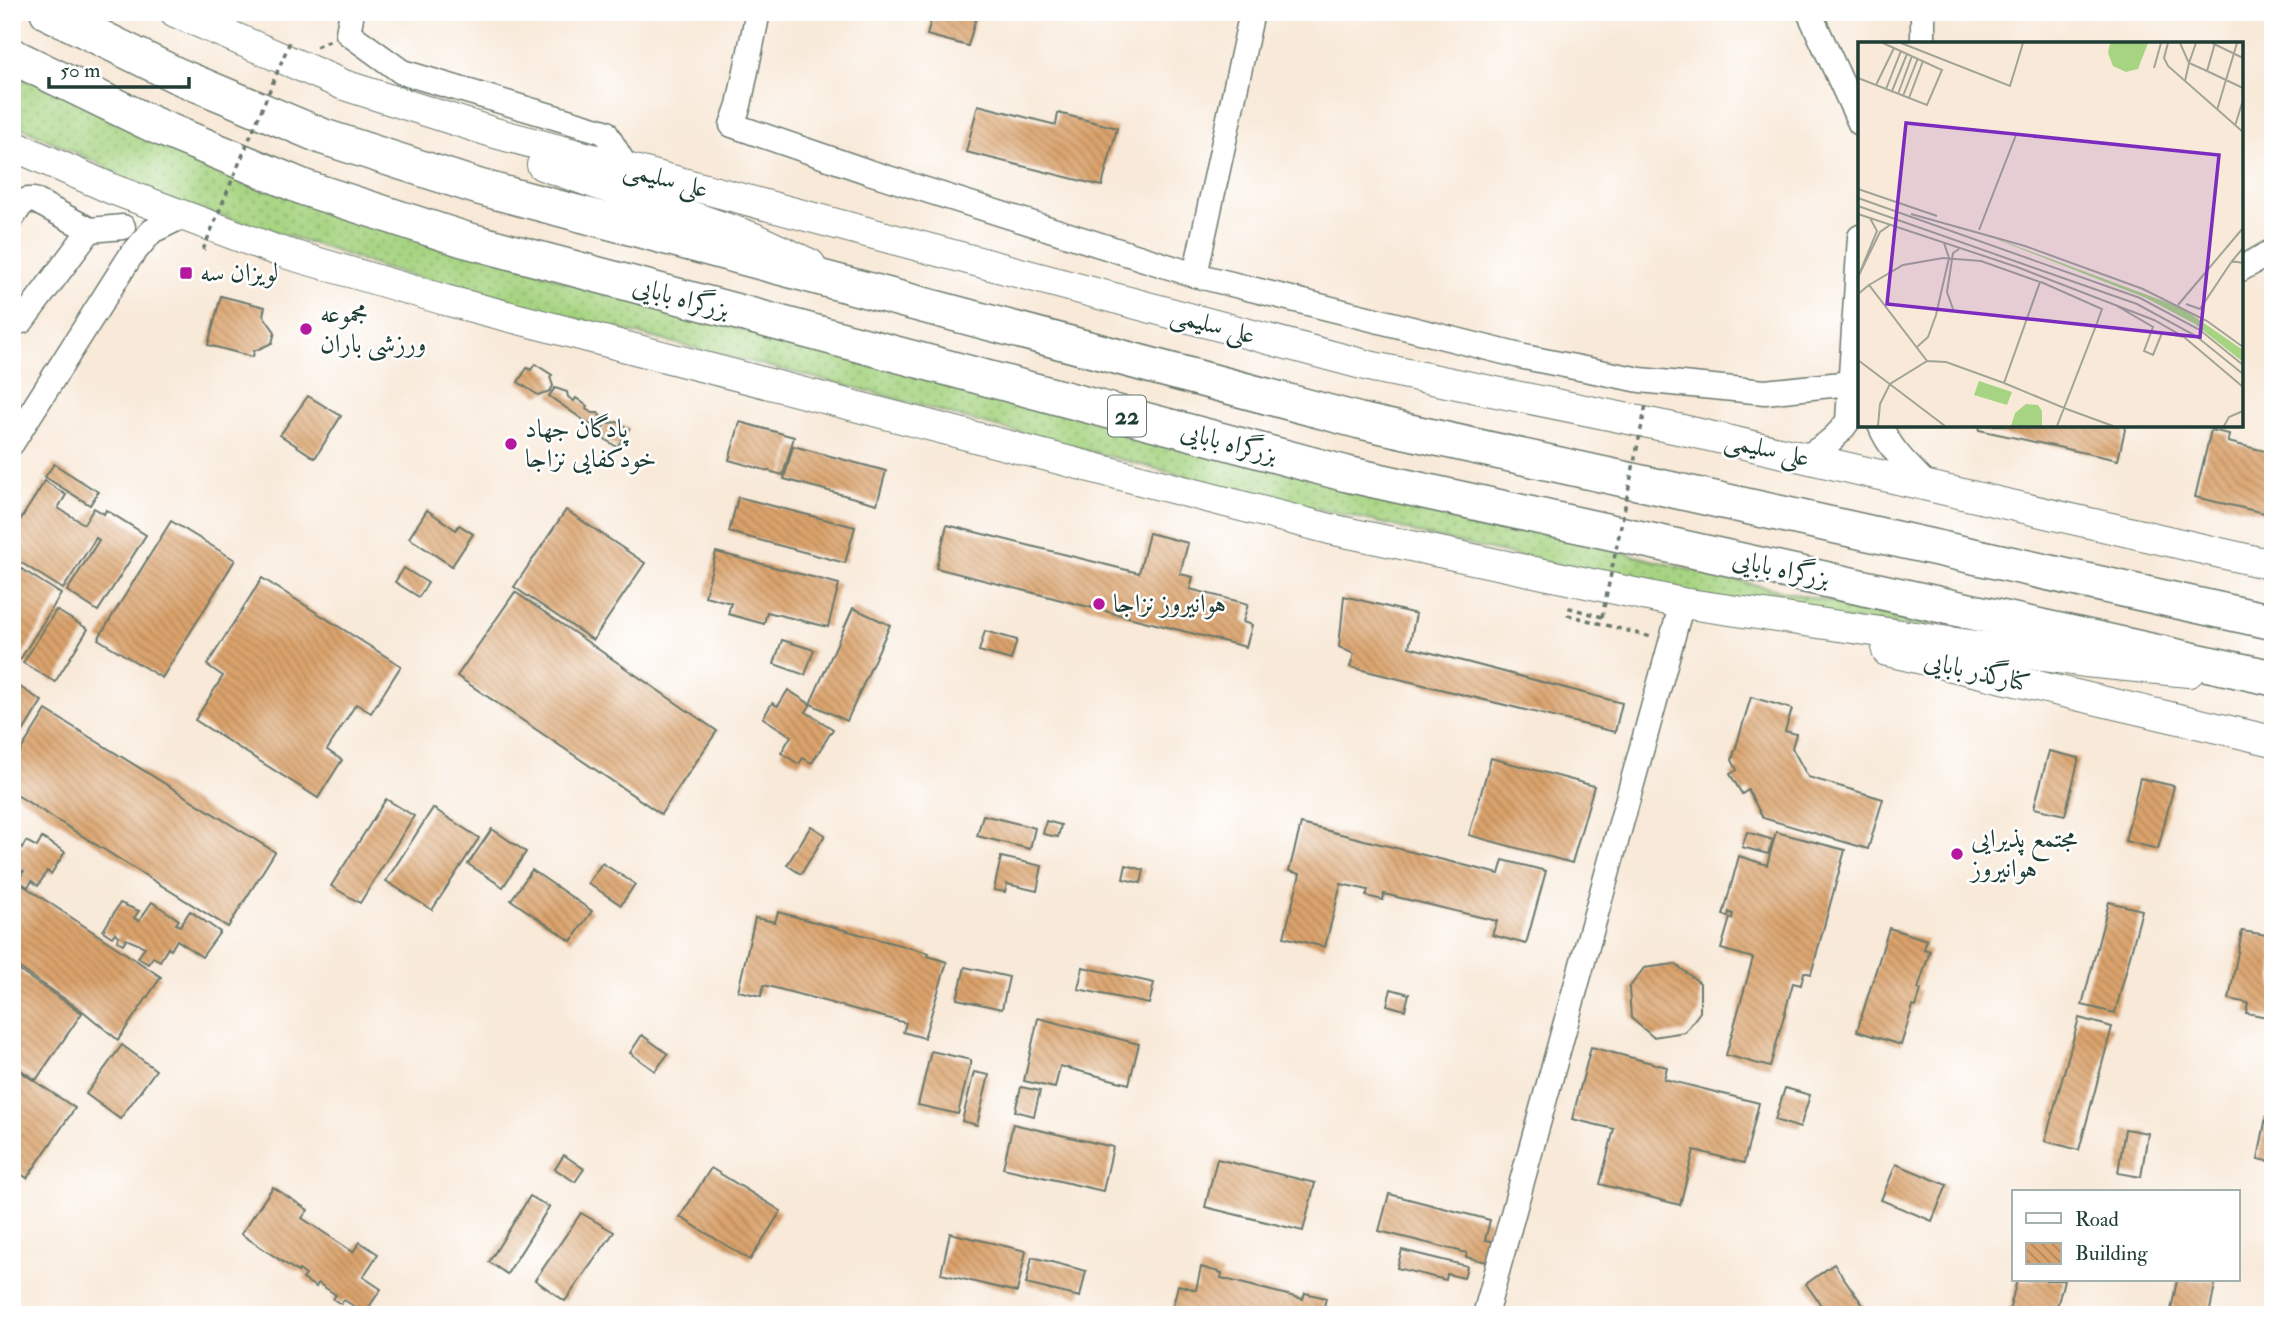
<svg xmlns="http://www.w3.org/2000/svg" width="2285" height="1327" font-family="'IM FELL Double Pica',Amiri,serif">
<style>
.grass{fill:url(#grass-dots);stroke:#63885b;stroke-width:2}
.building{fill:url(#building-back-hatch)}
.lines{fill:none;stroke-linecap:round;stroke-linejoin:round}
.minor-casing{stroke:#6b796d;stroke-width:27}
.major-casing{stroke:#6b796d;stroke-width:32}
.highway-casing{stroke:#6b796d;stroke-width:38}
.path{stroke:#6b796d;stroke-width:3.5;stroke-dasharray:5 5;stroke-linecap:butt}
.minor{stroke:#fff;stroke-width:24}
.major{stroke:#fff;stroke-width:30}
.highway{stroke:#fff;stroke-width:35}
.path-bridge{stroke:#6b796d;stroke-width:3.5;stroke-dasharray:5 5;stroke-linecap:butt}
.poi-dot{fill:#b5179e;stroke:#fff;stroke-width:2.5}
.labels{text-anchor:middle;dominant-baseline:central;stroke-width:5;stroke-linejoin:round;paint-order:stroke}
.shield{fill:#fff;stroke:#627771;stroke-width:2}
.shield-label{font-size:24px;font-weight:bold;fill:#1f3d34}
.street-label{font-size:26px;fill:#1f3d34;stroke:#fff}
.poi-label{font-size:26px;fill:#1f3d34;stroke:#fff;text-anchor:start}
.inset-road{fill:none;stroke:#a1a496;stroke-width:2}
.view{fill:#7b2cbf;fill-opacity:0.15;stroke:#7b2cbf;stroke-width:3.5}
.inset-edge{fill:none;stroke:#1f3d34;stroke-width:3.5}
</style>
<defs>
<pattern id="grass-dots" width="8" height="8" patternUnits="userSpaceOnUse" patternTransform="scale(1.75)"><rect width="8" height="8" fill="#a7d482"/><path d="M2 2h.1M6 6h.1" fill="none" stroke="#87ad6b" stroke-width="1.8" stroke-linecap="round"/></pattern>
<pattern id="building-back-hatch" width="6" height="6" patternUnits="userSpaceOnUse" patternTransform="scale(1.75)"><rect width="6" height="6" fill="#dba36c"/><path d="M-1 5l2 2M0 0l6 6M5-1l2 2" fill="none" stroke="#b1865a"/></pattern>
</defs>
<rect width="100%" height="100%" fill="#fff"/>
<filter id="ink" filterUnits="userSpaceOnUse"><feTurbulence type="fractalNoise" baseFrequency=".0143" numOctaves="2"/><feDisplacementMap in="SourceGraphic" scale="14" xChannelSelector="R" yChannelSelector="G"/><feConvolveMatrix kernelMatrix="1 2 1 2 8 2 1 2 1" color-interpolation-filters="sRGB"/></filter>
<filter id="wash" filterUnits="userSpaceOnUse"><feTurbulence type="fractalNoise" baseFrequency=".00686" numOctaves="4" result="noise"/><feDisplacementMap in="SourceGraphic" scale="28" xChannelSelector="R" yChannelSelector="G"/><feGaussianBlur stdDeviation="1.57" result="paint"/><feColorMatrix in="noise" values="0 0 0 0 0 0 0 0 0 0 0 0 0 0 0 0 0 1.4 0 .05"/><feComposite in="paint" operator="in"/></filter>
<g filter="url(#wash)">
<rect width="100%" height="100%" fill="#f8e9d8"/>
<polygon class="grass" points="12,72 585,289 1691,570 1962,632 1761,610 1423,535 1395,526 1252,494 967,419 868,391 493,298 380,267 330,249 150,194 100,164 12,123"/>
<g id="blocks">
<g class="building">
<polygon points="933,12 977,14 968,46 927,35"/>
<polygon points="978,105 1056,125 1058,113 1117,128 1102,186 966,152"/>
<polygon points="221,296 265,307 263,315 275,332 272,343 254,351 253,357 208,345"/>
<polygon points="535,364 552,375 550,377 553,386 550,391 538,395 518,382 527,368 531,370"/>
<polygon points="555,388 567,392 568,397 574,401 576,398 587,406 586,409 592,413 598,413 604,421 598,430 549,396"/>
<polygon points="308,396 341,416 315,458 280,435"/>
<polygon points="618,422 629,429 617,447 598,435 606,423"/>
<polygon points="740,422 794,437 783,475 729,460"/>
<polygon points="1980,425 2126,425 2118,460 1979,430"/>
<polygon points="2211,430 2229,434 2228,442 2273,453 2273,515 2195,497"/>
<polygon points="793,446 886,471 877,504 784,479"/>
<polygon points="54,464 98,492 90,505 45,477"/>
<polygon points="45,481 66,495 58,508 84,524 94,508 104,514 106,510 146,535 98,611 67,591 99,540 96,538 63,589 12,557 12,533"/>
<polygon points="738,497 855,527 845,563 729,532"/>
<polygon points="427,510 456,530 459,525 473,534 452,566 409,538"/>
<polygon points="566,510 645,563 593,640 514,587"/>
<polygon points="171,521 235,560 162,678 98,639"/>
<polygon points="947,525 1139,573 1149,533 1188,543 1180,574 1193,577 1190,589 1248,604 1243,622 1252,625 1246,647 936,568"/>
<polygon points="716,552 839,584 828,627 767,612 764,624 728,614 731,603 705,596"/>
<polygon points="12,563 61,594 19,661 12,657"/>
<polygon points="404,568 428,583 419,597 395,582"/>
<polygon points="262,578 401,666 371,713 356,704 327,750 342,760 318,798 195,720 223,676 207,665"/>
<polygon points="515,592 717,731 661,814 457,676"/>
<polygon points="1344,596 1416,614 1409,647 1622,703 1615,732 1350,667 1354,654 1339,647"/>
<polygon points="853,608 890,625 847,721 811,704 806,712 833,729 812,763 803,758 799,764 781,753 791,736 763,718 772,703 778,706 788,690 810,704"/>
<polygon points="56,610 88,629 55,682 23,663"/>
<polygon points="985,631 1017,640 1011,660 979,651"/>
<polygon points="782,640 814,650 805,675 774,664"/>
<polygon points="12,682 42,701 12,749"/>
<polygon points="1751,697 1792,709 1785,731 1796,734 1792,748 1808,777 1883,799 1868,849 1763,818 1748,790 1742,794 1730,774 1737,770 1732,760"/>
<polygon points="46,710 275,852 228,927 12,792 12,764"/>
<polygon points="2049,751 2079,758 2065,815 2034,808"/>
<polygon points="1491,758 1594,786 1572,863 1469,835"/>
<polygon points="2140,778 2174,786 2158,849 2125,841"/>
<polygon points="386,799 414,816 360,903 331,886"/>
<polygon points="433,808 479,838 432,910 386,881"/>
<polygon points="983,815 1035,828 1030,849 977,836"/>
<polygon points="1046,821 1061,825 1058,837 1043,834"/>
<polygon points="1301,824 1499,874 1503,860 1546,871 1526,944 1492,935 1497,921 1384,894 1383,900 1366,896 1368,890 1341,884 1325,947 1284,937 1300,874 1289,871"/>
<polygon points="811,826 825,835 801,874 787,865"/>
<polygon points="492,829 526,852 503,887 468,864"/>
<polygon points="12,831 19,835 14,843 22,848 26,841 37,847 42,838 65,852 51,874 47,871 38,886 32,881 28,887 18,881 24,871 12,868"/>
<polygon points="1747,832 1773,840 1768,854 1742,847"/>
<polygon points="1776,832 1845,850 1811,974 1804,972 1801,985 1793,983 1770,1067 1726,1055 1753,958 1721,949 1730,918 1732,919 1733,914 1729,912 1728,917 1723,915 1739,856 1767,865"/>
<polygon points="1001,857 1042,866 1037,891 1007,884 1005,892 994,890"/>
<polygon points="602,863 635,884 621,905 588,883"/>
<polygon points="1126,865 1144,870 1141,883 1123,879"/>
<polygon points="532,870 592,911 571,941 511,900"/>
<polygon points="12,878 161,977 118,1040 84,1012 12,963"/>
<polygon points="152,902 179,920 176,924 180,926 190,911 220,932 202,957 177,940 171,950 168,948 160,961 153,957 148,964 138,958 145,947 126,939 123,944 117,941 119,936 115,933 112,937 103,931 120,903 139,911 134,918 139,921"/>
<polygon points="2109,902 2142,910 2115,1013 2082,1005"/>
<polygon points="778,912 929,953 928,956 947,962 924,1038 903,1032 906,1023 764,985 761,996 738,991 755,918 775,922"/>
<polygon points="1889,928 1927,940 1924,949 1930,951 1918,989 1921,990 1916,1007 1913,1006 1901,1045 1857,1031"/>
<polygon points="2242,931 2273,936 2273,1018 2246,1013 2248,1003 2229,999"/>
<polygon points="1675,964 1700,983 1700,1012 1685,1032 1653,1037 1631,1018 1629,988 1644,968"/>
<polygon points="12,966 82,1013 36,1080 12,1064"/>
<polygon points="965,967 1009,977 1002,1009 957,999"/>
<polygon points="1083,967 1154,983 1149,1004 1078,989"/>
<polygon points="1391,989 1409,994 1405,1010 1387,1005"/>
<polygon points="1038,1018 1139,1044 1129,1084 1060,1066 1055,1088 1024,1081"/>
<polygon points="2079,1018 2112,1027 2079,1150 2045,1141"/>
<polygon points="642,1035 668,1054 655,1071 630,1053"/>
<polygon points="122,1045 156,1070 120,1119 86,1094"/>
<polygon points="1591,1047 1667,1067 1664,1079 1759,1103 1744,1163 1694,1150 1680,1205 1600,1184 1614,1129 1572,1119"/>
<polygon points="931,1051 971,1060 958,1114 918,1105"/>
<polygon points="12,1066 75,1108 27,1178 12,1168"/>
<polygon points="974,1072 989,1075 977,1125 962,1121"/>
<polygon points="1021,1087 1040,1091 1034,1116 1015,1111"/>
<polygon points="1785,1088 1810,1095 1800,1128 1775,1120"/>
<polygon points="2266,1117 2273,1119 2273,1162 2258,1159"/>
<polygon points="1013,1124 1113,1147 1103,1191 1003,1168"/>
<polygon points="2125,1129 2148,1133 2141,1177 2118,1173"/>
<polygon points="564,1155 584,1169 575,1182 555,1169"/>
<polygon points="1217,1159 1315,1183 1303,1231 1205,1207"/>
<polygon points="1896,1164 1947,1185 1932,1221 1881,1200"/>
<polygon points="711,1168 781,1211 750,1260 680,1217"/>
<polygon points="273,1187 308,1210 302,1218 353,1252 360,1242 378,1254 363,1277 381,1289 365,1313 344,1300 341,1304 333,1299 336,1295 318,1283 316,1287 303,1279 306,1275 299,1270 298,1272 241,1234"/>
<polygon points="1389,1194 1490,1220 1485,1240 1497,1242 1491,1263 1466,1257 1467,1253 1379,1231"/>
<polygon points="530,1196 549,1207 507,1274 489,1262"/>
<polygon points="581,1213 614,1232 565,1301 535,1280"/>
<polygon points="950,1233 1026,1251 1017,1292 941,1274"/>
<polygon points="1402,1250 1467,1266 1464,1278 1447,1274 1446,1280 1397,1268"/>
<polygon points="1032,1257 1086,1271 1080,1297 1026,1284"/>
<polygon points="1834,1264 1870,1315 1828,1315 1806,1284"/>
<polygon points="1201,1267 1222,1273 1221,1278 1303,1299 1305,1293 1326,1298 1322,1315 1211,1315 1203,1313 1203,1315 1191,1315 1172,1310 1178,1285 1196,1290"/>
<polygon points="2017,1280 2064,1280 2055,1315 2008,1315"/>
<polygon points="2177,1280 2216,1280 2209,1315 2170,1315"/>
</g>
</g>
</g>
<g filter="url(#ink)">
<use href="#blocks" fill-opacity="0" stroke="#6b796d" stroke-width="2"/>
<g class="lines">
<g class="minor-casing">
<g id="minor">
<polyline points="352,12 348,33 402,72 605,132 627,169"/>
<polyline points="758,12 739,105 732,125 869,172 1195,275"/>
<polyline points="1252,12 1195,275 1524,357 1640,380 1765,392 1860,382"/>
<polyline points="1809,12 1860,123"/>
<polyline points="1923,44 1923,12"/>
<polyline points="12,218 21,205 27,200 34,200 90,230 123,227"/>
<polyline points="2241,269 2273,251"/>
<polyline points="22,321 90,230"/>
<path d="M1880 425C1890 450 1910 468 1928 486"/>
<polyline points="12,443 130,257 152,231 185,215"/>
<path d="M1804 458C1822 448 1836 439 1848 421L1860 237"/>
<polyline points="1485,1315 1682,603"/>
</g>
</g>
<g class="major-casing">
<g id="major">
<polyline points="175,12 344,85 495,133 1373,367 1683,430 2273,565"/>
<polyline points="12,145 112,189 278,251 445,300 1330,529 1682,603 2085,662 2189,672"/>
<polyline points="542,165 754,238 810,264"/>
<polyline points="1887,651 2273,741"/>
</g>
</g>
<g class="highway-casing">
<g id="highway">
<polyline points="48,12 176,75 324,137 479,187 1360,421 2273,622"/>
<polyline points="12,56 154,125 305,188 463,239 1347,474 2273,678"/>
</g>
</g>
<g class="path">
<polyline points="316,47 331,40"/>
<polyline points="1602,617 1570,608 1568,615 1651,637"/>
</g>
<use href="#minor" class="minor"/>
<use href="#major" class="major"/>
<use href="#highway" class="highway"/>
<g class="path-bridge">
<polyline points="203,250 291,39"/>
<polyline points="1602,617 1646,405"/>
</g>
</g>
</g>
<g class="poi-dot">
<rect x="179" y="266" width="14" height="14" rx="3.5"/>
<circle cx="306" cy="329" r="7"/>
<circle cx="511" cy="444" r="7"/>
<circle cx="1099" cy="604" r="7"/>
<circle cx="1957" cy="854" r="7"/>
</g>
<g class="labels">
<rect class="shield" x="1108" y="395.5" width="38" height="41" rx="5"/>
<g class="shield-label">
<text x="1127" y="416">22</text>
</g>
<g class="street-label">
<text transform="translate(666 179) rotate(15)">علی سلیمی</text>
<text transform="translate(681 298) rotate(15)">بزرگراه بابایی</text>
<text transform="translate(1213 325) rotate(15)">علی سلیمی</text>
<text transform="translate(1229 443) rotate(15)">بزرگراه بابایی</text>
<text transform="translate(1767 449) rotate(13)">علی سلیمی</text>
<text transform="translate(1781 569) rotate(12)">بزرگراه بابایی</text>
<text transform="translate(1977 672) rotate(13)">کنارگذر بابایی</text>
</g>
<g class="poi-label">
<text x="200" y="273">لویزان سه</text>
<text x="320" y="314">مجموعه<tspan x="320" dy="30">ورزشی باران</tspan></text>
<text x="525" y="429">پادگان جهاد<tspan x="525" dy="30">خودکفایی نزاجا</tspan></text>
<text x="1113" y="604">هوانیروز نزاجا</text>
<text x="1971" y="839">مجتمع پذیرایی<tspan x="1971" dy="30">هوانیروز</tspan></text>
</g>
</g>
<g transform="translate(1858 42)">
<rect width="385" height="385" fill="#f8e9d8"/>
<path d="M110 186 324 266 385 308V320L337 282 288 256Z" fill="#a7d482"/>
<path d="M252 1H290L280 27 268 30 255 24 250 11ZM121 339 154 350 149 363 116 353ZM168 362 180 363 184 369V384H153L157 371Z" fill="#a7d482"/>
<path class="inset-road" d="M43 1 152 44 165 1M310 1 306 16 310 24 385 90M322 1 331 21 327 39M338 1 331 21 349 29 357 1M354 1 385 16M296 26 303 1M349 29 385 46M0 36 69 63 84 28 25 1M18 43 36 6M28 47 43 9M34 49 49 12M40 52 54 14M45 54 60 16M51 56 65 19M359 68 379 1M377 84 385 58M0 147 79 174M0 156 282 256 342 288 385 323M0 164 279 262 338 294 385 332M0 172 159 225 296 278 326 295 385 345M53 172 167 204 285 247 349 279 385 305M121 188 158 93M385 206 374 219 385 221M1 233 22 190 32 183M0 235 19 189 12 176M11 243 45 223 85 216 123 219 182 240 146 341 88 320 69 319M0 252 11 243 69 319 32 342 22 362 20 384M328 262 342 267 374 219M320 263 385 186M259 264 295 285 286 309 295 313 304 291 326 295M95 267 89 250 95 211 101 207M59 305 70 295 78 273 91 216 86 201M0 318 87 384M146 341 206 366 239 281 244 267 183 240M199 384 206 366 255 384M366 384 371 375 385 369"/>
<path class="view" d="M48 81 361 113 342 295 29 262Z"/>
<rect width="385" height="385" class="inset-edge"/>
</g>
<rect width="2285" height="1327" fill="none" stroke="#fff" stroke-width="42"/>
<rect x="2012" y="1190" width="228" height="91" fill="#ffffff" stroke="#a5b1ae" stroke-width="2"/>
<rect x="2026" y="1213" width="35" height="10" fill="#ffffff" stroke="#a5b1ae" stroke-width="2"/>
<text x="2075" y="1226" font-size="21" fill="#1f3d34">Road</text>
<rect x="2026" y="1243" width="35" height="21" fill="url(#building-back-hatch)" stroke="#a5b1ae" stroke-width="2"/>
<text x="2075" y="1260" font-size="21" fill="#1f3d34">Building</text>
<path d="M49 77v10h140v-10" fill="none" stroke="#1f3d34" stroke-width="3.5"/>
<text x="60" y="77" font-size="21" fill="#1f3d34" stroke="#ffffff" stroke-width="5" paint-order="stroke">50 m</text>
</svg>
